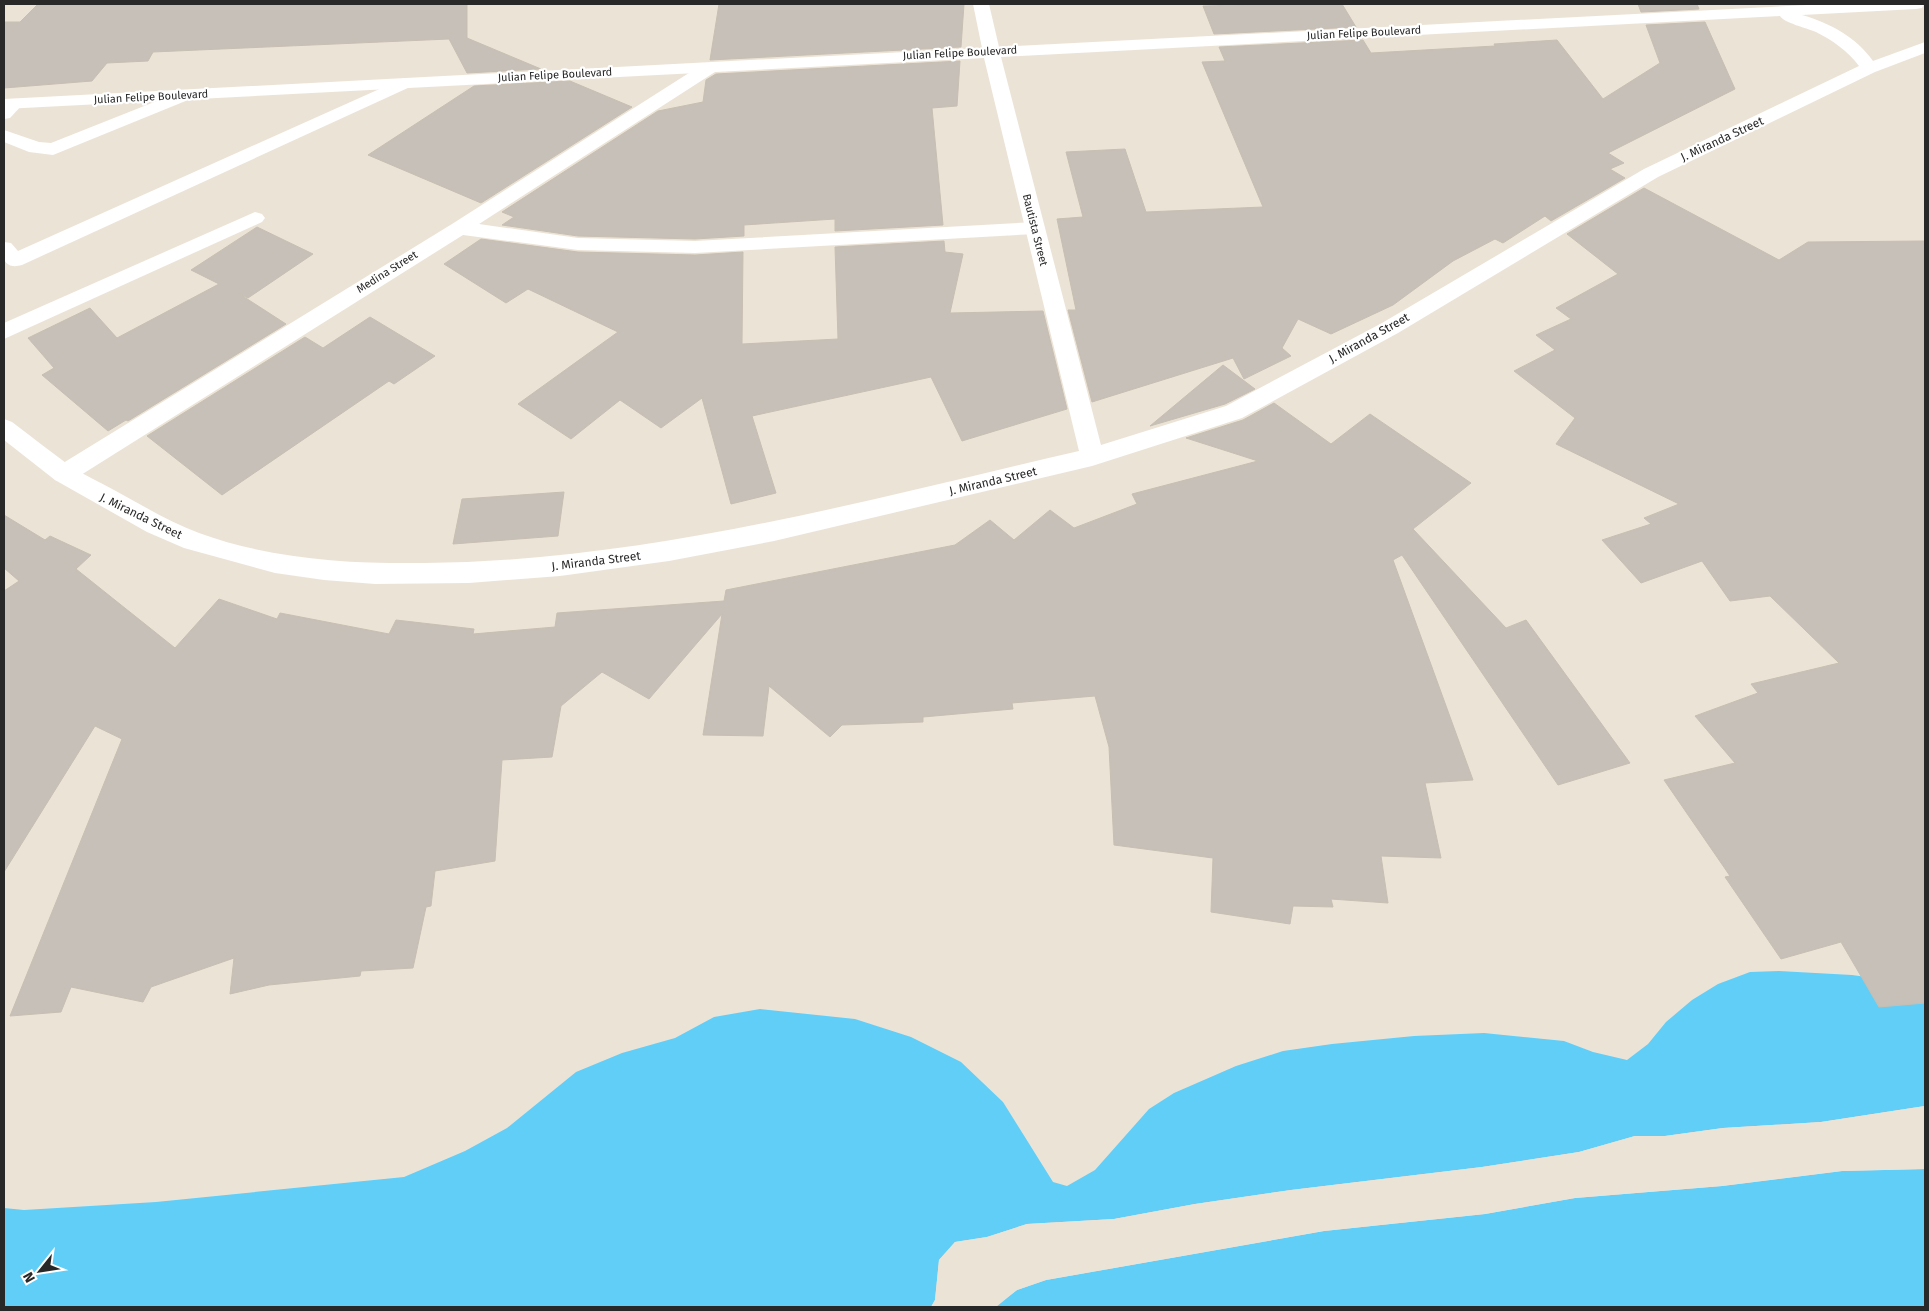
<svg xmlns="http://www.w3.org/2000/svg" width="1929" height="1311" font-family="'Fira Sans',sans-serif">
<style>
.water{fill:#61cef8}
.pier{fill:#ece3d7}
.building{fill:#c7c0b8;stroke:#c7bfb1}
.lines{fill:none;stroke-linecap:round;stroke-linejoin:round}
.lane{fill:#fff;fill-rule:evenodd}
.street{fill:#fff;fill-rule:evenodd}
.secondary{fill:#fff;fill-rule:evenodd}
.labels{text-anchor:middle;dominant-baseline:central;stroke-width:4.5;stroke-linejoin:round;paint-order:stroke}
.far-street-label{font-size:11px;fill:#282828;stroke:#fff}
.street-label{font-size:12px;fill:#282828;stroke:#fff}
</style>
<rect width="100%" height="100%" fill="#ece3d7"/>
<g class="water">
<polygon points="1779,971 1852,975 1925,985 1925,1106 1821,1122 1723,1128 1665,1136 1635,1136 1579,1152 1482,1167 1291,1190 1195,1204 1114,1219 1027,1224 987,1237 955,1242 939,1260 935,1300 931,1307 4,1307 4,1208 24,1210 156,1202 404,1177 465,1151 507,1128 576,1072 622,1053 675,1038 714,1017 760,1009 855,1019 911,1037 961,1062 1003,1102 1053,1182 1067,1186 1095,1170 1149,1109 1174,1093 1236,1066 1283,1051 1332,1044 1414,1036 1484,1033 1564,1041 1593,1052 1627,1060 1648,1044 1666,1022 1692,1000 1718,984 1750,972"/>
<polygon points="1925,1169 1925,1307 996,1307 1017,1290 1046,1280 1324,1231 1485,1214 1575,1198 1722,1186 1842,1171"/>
</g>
<g class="pier">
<polygon points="1925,1106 1925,1109 1821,1124 1723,1130 1666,1138 1635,1138 1580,1154 1482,1170 1292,1192 1195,1207 1115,1222 1028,1227 988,1240 957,1244 941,1261 937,1300 934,1307 931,1307 935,1300 939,1260 955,1242 987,1237 1027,1224 1114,1219 1195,1204 1291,1190 1482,1167 1579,1152 1635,1136 1665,1136 1723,1128 1821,1122"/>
<polygon points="1925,1167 1925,1169 1842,1171 1722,1186 1575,1198 1485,1214 1324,1231 1046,1280 1017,1290 994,1307 1016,1288 1046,1277 1323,1229 1485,1211 1575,1196 1722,1183 1842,1168"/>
</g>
<g class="building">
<polygon points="38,4 467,4 467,38 541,69 467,73 449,39 153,52 148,61 107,63 92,81 4,88 4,22 20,22"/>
<polygon points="719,4 964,4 961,47 710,60"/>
<polygon points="1276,4 1342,4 1356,27 1214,34 1203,6"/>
<polygon points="1638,4 1697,4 1699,9 1641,12"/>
<polygon points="1705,22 1735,89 1608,153 1624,163 1610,169 1625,178 1551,221 1545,216 1503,243 1495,239 1453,261 1393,305 1331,334 1298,319 1282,348 1291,356 1244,379 1233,358 1092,402 1068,310 1076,310 1057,219 1083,217 1066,152 1125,149 1146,212 1263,207 1202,62 1225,61 1219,47 1363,40 1371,53 1495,46 1494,44 1557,40 1603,99 1660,63 1646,25"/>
<polygon points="960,61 957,106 932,108 943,225 835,231 835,219 744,225 744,236 695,239 578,236 502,225 514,217 502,212 658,111 703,102 706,80 716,74"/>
<polygon points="570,81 632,107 481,203 368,155 474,86"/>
<polygon points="1644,188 1779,260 1808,242 1925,241 1925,1003 1879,1007 1841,942 1781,959 1725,877 1730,876 1664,780 1735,763 1695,716 1758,693 1751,684 1839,663 1770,596 1730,601 1702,561 1641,583 1602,540 1651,524 1644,518 1679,504 1556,444 1575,418 1514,371 1555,350 1536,335 1571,319 1556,308 1618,274 1567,234"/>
<polygon points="257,227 313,254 248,298 238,293 286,324 128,421 126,420 108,431 42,375 54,368 28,338 90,308 117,338 219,284 191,270"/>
<polygon points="481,239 578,252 695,255 743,252 742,344 838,339 835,247 944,241 945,252 963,254 950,313 1043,311 1067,409 962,441 931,377 752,416 776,493 731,504 702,398 661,428 620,400 571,439 518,404 618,332 528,289 506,303 444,264"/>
<polygon points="370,317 435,356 394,384 389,381 222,495 147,436 305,337 323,348"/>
<polygon points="1223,365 1255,389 1225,404 1150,426"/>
<polygon points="1274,403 1331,444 1370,414 1471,483 1413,529 1506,628 1526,620 1630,763 1558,785 1402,555 1393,560 1473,780 1425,783 1441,858 1381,856 1388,903 1331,899 1333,907 1293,906 1290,924 1211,912 1213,858 1114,845 1109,747 1095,696 1012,703 1013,709 923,717 923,722 842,725 830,737 769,686 763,736 703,735 722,614 649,699 602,672 561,706 552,757 502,760 495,861 435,871 431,906 426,907 413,968 361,971 360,976 269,985 230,994 234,958 151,987 143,1002 71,987 61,1012 10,1016 122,739 95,726 4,872 4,591 19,581 4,568 4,515 45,540 50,536 91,555 76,569 175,648 219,599 277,619 280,613 389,634 396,620 474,629 473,634 555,627 557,613 724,601 726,590 955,545 990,520 1014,540 1050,510 1074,528 1137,504 1132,494 1258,461 1186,438 1243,420"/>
<polygon points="564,492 558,536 453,544 462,499"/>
</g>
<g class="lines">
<g class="lane">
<path d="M404 78 410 79 413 83 410 87 22 265C14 267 9 267 4 260V242L11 243 18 251Z"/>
<polygon points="182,91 188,92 191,96 188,100 53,155 29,152 4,142 4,130 39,142 51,143"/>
<polygon points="14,99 20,100 23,104 10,118 4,119 4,104 8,100"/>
<polygon points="255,212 262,214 265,218 262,222 4,339 4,323"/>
</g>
<polygon class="street" points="709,63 715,64 718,68 715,72 479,224 578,238 695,241 1035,222 1042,224 1045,228 1042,232 1035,234 695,253 578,250 463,235 73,480 64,483 55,480 52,474 55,468 452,224 703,64"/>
<path class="secondary" d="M973 4H989L999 47 1826 4H1924L1922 8 1916 9 1802 15C1830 23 1856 37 1873 61L1925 42V53L1875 72 1658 177 1398 333 1242 418 1092 466 774 541 669 561 560 576 469 583 375 584 324 580 275 573 184 548 147 532 55 480 4 440V419L12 422C32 437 51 452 70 466 84 475 100 482 114 490 142 505 169 522 199 533 270 559 349 564 425 563 647 561 863 501 1079 451L984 58 4 109V99L982 48ZM1780 16C1784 23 1807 28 1816 32 1832 40 1848 51 1859 66L1644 169 1382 323 1226 406 1101 445 1001 57Z"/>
</g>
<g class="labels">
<g class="far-street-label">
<text transform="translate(1364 33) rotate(-3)">Julian Felipe Boulevard</text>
<text transform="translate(960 53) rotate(-3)">Julian Felipe Boulevard</text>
<text transform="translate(555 75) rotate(-3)">Julian Felipe Boulevard</text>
<text transform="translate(151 97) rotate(-3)">Julian Felipe Boulevard</text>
<text transform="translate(1035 230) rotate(76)">Bautista Street</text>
<text transform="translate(387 272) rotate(-32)">Medina Street</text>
</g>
<g class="street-label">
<text transform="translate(1722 139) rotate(-25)">J. Miranda Street</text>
<text transform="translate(1369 338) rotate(-29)">J. Miranda Street</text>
<text transform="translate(993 481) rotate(-13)">J. Miranda Street</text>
<text transform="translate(141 516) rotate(26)">J. Miranda Street</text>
<text transform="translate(596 561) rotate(-7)">J. Miranda Street</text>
</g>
</g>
<rect width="1929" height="1311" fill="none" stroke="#282828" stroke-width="10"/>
<g transform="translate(40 1271) rotate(240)" stroke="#ffffff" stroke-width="4" paint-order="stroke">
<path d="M0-4L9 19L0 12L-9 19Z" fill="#282828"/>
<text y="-8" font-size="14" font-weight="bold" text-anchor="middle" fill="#282828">N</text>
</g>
</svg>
